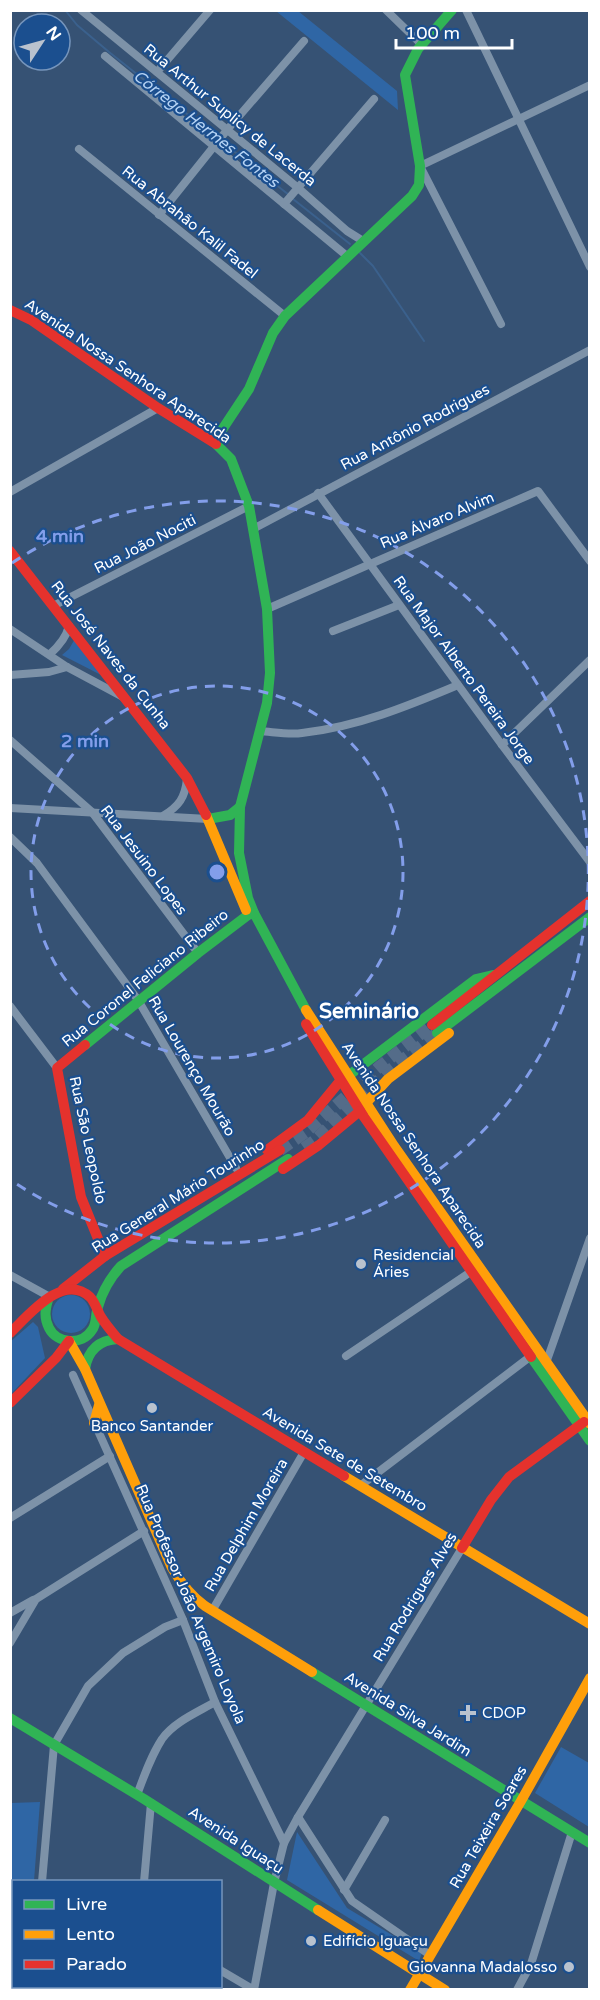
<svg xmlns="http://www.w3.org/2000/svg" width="600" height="2000" font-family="'Varela Round',sans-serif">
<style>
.green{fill:#2f66a5}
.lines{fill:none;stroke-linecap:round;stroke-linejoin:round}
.stream{stroke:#3b618d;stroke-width:2}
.primary-tunnel{stroke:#546c89;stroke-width:12;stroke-dasharray:12 6;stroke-linecap:butt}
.street{stroke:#7d92a8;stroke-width:8}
.fast{stroke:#30b455;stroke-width:10}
.slow{stroke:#ff9f0a;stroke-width:10}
.jam{stroke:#e5322d;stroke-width:10}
.ring{fill:none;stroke:#839eea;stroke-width:3;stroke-dasharray:10 8}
.poi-dot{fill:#b9c2ce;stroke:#1b4f8f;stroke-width:2}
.labels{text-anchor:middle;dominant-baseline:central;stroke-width:4.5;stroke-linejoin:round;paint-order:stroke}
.street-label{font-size:15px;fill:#fff;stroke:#1b4f8f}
.poi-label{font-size:15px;fill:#fff;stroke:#1b4f8f;text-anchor:start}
.water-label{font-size:16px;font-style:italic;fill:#b5d3f5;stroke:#1b4f8f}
.district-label{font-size:21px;font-weight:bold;fill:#fff;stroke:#1b4f8f}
.centre{fill:#839eea;stroke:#1b4f8f;stroke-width:3}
.ring-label{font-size:18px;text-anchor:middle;font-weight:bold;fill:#839eea;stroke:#1b4f8f;stroke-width:4.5;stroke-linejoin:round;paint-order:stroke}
</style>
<rect width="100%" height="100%" fill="#365274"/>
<g class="green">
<polygon points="276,11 298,11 397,91 398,110"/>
<polygon points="76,637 101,675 62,655 69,649"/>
<circle cx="71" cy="1314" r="19"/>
<polygon points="33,1322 38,1327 45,1358 11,1394 10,1342"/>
<polygon points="561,1747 589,1763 589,1827 535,1793"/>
<polygon points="40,1802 34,1881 14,1882 13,1902 11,1902 11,1803"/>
<polygon points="297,1832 347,1908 422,1953 419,1961 287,1880"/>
</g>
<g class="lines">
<g class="stream">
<polyline points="65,10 77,25 109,52 289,195"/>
<polyline points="293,199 350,244"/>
<polyline points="360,253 373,266 424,341"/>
</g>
<g class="primary-tunnel">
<polyline points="304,1148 314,1141 385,1074 437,1033"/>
<polyline points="280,1150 306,1132 379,1067 432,1025"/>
</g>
<g class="street">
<polyline points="81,10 297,187 347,231 363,241"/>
<polyline points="386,10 422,45"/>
<polyline points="466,10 590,267"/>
<polyline points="105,56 347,256"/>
<polyline points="157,72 210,10"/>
<polyline points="79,149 285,316"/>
<polyline points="284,204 374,99"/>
<polyline points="159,215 227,130 304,41"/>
<polyline points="501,324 420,166 590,85"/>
<polyline points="10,492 158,408"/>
<polyline points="318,493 502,745 590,862"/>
<polyline points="253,529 590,350"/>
<polyline points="53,606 249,506"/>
<polyline points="267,609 538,491 590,561"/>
<polyline points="10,629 67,667 123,697"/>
<polyline points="333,631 399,605"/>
<path d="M50 654C59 646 66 638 69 626"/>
<polyline points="10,675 49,672 67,667"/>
<path d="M260 731C274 732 289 735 302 733 357 727 408 706 458 685"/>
<polyline points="10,740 92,812 198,953"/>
<polyline points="502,745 590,660"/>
<polyline points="10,808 208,819"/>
<path d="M163 816C179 806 185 798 187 779"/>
<polyline points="10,837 37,863 138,1000 236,1168"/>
<polyline points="10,1006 57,1068"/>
<polyline points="10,1275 50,1297"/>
<polyline points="346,1356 472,1271"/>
<polyline points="546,1363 590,1238"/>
<polyline points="73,1375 183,1620 215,1702 284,1843"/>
<polyline points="360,1486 531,1356"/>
<polyline points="10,1518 110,1456"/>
<polyline points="212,1611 304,1452"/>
<polyline points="10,1613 33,1600"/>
<polyline points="10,1643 36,1599 144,1531"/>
<path d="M137 1795C144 1776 151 1756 162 1739 174 1722 198 1712 215 1702"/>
<polyline points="298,1817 352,1901 430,1955"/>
<polyline points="42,1882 54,1745 88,1686 123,1653 165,1627 183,1620"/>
<polyline points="144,1882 151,1803"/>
<polyline points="344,1890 385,1820"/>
<polyline points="220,1970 254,1990"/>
<polyline points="32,1990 32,1986"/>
<polyline points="134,1990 134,1986"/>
<polyline points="254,1990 274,1883 284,1843 298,1817 462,1548"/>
<polyline points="517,1990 531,1964 572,1832"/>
</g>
<g class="fast">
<polyline points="214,442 249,389 273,333 285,316 412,196 419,185 420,166 405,75 418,49 452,10"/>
<polyline points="216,444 231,459 249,506 267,609 270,673 267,703 240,807 239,853 248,898 254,913 306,1010"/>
<polyline points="208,819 230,815 240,807"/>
<polyline points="437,1033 590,917"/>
<polyline points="85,1045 198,953 248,915 254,913"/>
<polyline points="348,1076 476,979 493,975"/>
<path d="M48 1300C45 1310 44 1318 49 1328 57 1344 82 1346 92 1330 97 1324 95 1315 98 1307 102 1292 110 1278 121 1266L288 1159"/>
<polyline points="531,1357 590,1441"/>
<path d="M85 1369C88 1350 99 1340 118 1339"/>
<polyline points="312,1672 590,1843"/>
<polyline points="10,1718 144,1799 318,1910"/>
</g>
<g class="slow">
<polyline points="206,815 246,910"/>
<polyline points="306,1010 394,1146 590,1424"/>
<polyline points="366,1103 388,1079 449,1033"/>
<path d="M69 1341 85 1369 172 1568C181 1583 191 1596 205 1606L312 1672"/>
<polyline points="94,1423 99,1405"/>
<polyline points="344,1476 590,1624"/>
<polyline points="318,1910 445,1990"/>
<polyline points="410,1990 521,1801 590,1678"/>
</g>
<g class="jam">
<polyline points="10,310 31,320 158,408 216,444"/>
<polyline points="10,551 187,778 206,815"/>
<polyline points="306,1024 364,1117 531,1357"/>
<polyline points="432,1025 590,901"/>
<polyline points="85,1045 57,1068 81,1197 105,1256"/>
<polyline points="267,1150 308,1120 340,1081"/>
<polyline points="283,1169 319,1145 360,1111"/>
<polyline points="63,1289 105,1256 280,1150"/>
<path d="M10 1333C28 1316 63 1272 90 1297 95 1302 97 1310 101 1317 106 1325 112 1332 118 1339L344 1476"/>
<polyline points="10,1403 56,1358 69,1341"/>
<polyline points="462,1548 491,1500 509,1477 584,1422"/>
</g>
</g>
<g class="ring">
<circle cx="217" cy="872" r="186"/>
<path d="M12 563A371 371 0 1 1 12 1181"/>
</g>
<g class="poi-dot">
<circle cx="361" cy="1264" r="6"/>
<circle cx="152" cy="1408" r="6"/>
<path d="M465 1704h6v6h6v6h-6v6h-6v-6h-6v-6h6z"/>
<circle cx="311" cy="1941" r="6"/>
<circle cx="569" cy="1967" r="6"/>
</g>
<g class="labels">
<g class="street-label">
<text transform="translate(230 115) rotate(39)">Rua Arthur Suplicy de Lacerda</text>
<text transform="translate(190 222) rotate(39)">Rua Abrahão Kalil Fadel</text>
<text transform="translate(128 371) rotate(34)">Avenida Nossa Senhora Aparecida</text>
<text transform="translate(415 427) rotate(-28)">Rua Antônio Rodrigues</text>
<text transform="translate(437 520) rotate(-23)">Rua Álvaro Alvim</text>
<text transform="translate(145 544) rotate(-27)">Rua João Nociti</text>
<text transform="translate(111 655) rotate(52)">Rua José Naves da Cunha</text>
<text transform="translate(464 670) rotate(54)">Rua Major Alberto Pereira Jorge</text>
<text transform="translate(144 860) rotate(53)">Rua Jesuino Lopes</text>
<text transform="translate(145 978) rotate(-39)">Rua Coronel Feliciano Ribeiro</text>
<text transform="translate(192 1066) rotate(60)">Rua Lourenço Mourão</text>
<text transform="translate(88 1140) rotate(78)">Rua São Leopoldo</text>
<text transform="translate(414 1145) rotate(56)">Avenida Nossa Senhora Aparecida</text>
<text transform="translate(178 1196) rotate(-32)">Rua General Mário Tourinho</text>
<text transform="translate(345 1459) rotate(31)">Avenida Sete de Setembro</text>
<text transform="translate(246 1525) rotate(-60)">Rua Delphim Moreira</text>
<text transform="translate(415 1597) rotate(-59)">Rua Rodrigues Alves</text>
<text transform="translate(191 1604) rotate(67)">Rua Professor João Argemiro Loyola</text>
<text transform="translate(408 1714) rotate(32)">Avenida Silva Jardim</text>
<text transform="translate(488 1827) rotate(-60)">Rua Teixeira Soares</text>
<text transform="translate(236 1840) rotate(33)">Avenida Iguaçu</text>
</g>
<g class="poi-label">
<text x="373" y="1255">Residencial<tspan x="373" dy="17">Áries</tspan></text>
<text x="152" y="1426" text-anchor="middle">Banco Santander</text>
<text x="482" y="1713">CDOP</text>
<text x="323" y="1941">Edifício Iguaçu</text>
<text x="557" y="1967" text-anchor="end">Giovanna Madalosso</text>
</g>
<g class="water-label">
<text transform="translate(206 129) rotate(38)">Córrego Hermes Fontes</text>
</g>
<g class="district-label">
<text x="369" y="1011">Seminário</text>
</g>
</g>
<circle cx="217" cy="872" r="9" class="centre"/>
<g class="ring-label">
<text x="60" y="542">4 min</text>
<text x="85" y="747">2 min</text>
</g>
<rect width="600" height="2000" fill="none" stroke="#ffffff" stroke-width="24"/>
<rect x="12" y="1880" width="210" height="108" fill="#1b4f8f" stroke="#7695bc" stroke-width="1.5"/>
<rect x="24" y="1900" width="30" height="9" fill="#30b455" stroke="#7695bc" stroke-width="1.5"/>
<text x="66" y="1910" font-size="18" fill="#ffffff">Livre</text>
<rect x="24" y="1930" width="30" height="9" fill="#ff9f0a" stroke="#7695bc" stroke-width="1.5"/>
<text x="66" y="1940" font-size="18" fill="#ffffff">Lento</text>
<rect x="24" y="1960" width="30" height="9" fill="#e5322d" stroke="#7695bc" stroke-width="1.5"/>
<text x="66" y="1970" font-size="18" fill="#ffffff">Parado</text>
<g transform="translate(42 42) rotate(54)"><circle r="28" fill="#1b4f8f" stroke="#7695bc" stroke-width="1.5"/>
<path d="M0-4.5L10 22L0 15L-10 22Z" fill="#b9c2ce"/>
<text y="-9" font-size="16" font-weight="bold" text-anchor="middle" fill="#ffffff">N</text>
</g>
<path d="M396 39v9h116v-9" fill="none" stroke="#ffffff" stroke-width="3"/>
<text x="405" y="39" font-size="18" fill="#ffffff" stroke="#1b4f8f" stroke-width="4.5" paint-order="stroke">100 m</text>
</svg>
